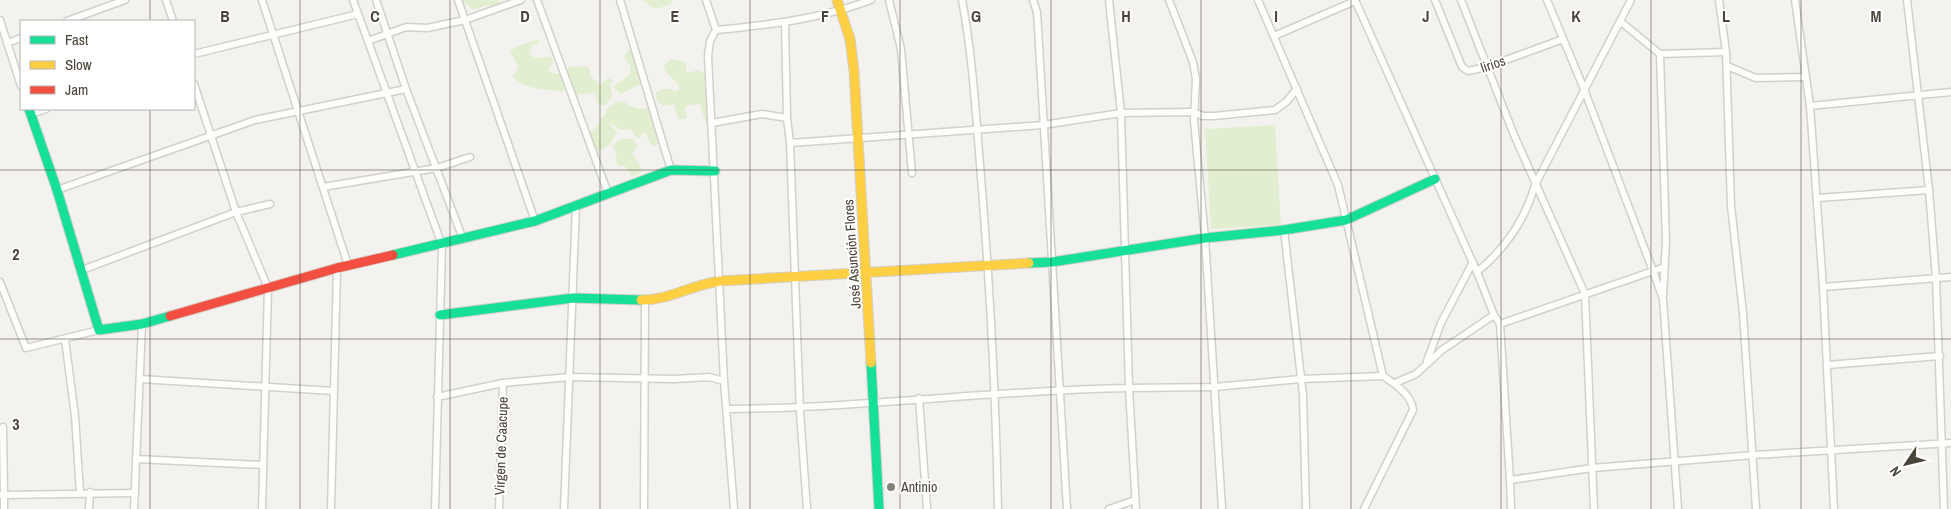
<svg xmlns="http://www.w3.org/2000/svg" width="1951" height="509" font-family="'Archivo Narrow',sans-serif">
<style>
.green{fill:#e1eecf}
.lines{fill:none;stroke-linecap:round;stroke-linejoin:round}
.street-casing{stroke:#d2d0cb;stroke-width:9}
.fast-casing{stroke:#d3cfc5;stroke-width:11}
.slow-casing{stroke:#d3cfc5;stroke-width:11}
.jam-casing{stroke:#d3cfc5;stroke-width:11}
.street{stroke:#fdfdfc;stroke-width:6}
.fast{stroke:#16e098;stroke-width:9}
.slow{stroke:#ffcf43;stroke-width:9}
.jam{stroke:#f24e42;stroke-width:9}
.grid{fill:none;stroke:#4b4439;stroke-width:1;stroke-opacity:0.55}
.poi-dot{fill:#868178;stroke:#fff;stroke-width:2}
.labels{text-anchor:middle;dominant-baseline:central;stroke-width:4;stroke-linejoin:round;paint-order:stroke}
.street-label{font-size:14px;fill:#4b4439;stroke:#fff}
.poi-label{font-size:14px;fill:#4b4439;stroke:#fff;text-anchor:start}
.grid-label{font-size:16px;text-anchor:middle;font-weight:bold;fill:#4b4439;stroke:#fff;stroke-width:4;stroke-linejoin:round;paint-order:stroke}
</style>
<rect width="100%" height="100%" fill="#f4f2ee"/>
<g class="green">
<polygon points="460,0 499,0 499,2 496,6 487,5 474,10"/>
<polygon points="643,0 673,0 669,5 655,9"/>
<path d="M538 39 539 42 532 46 529 54 535 58 552 57 553 63 548 70C560 78 561 67 566 87L562 92C548 89 521 90 513 76L519 67 510 52C519 43 529 44 538 39Z"/>
<polygon points="630,48 632,48 643,83 621,94 613,87 629,75 631,67 624,57"/>
<path d="M671 59 685 62 687 73 698 70 708 76 707 104 709 124H706L700 104 689 105 684 109 687 113 686 119H678L674 104 663 106 656 99V93L661 89H670L675 92 680 89C677 79 665 76 664 65Z"/>
<polygon points="584,66 589,68 591,77 600,85 609,78 613,81 610,85 612,97 604,106 598,104 595,93 573,95 566,71 569,67"/>
<path d="M623 101C637 112 641 107 656 109L657 114 653 125 658 132 659 143 654 146 650 143 645 132 640 136 641 139 635 136 631 129 620 130 614 125 608 123 617 132C613 141 607 149 596 151L590 139V133L599 125 601 117 604 118 607 108 617 102Z"/>
<polygon points="1275,125 1281,225 1211,229 1205,129"/>
<polygon points="622,139 633,139 638,146 632,152 642,169 638,175 632,176 625,166 618,166 615,159 617,154 612,146"/>
</g>
<g class="lines">
<g class="street-casing">
<g id="street">
<polyline points="166,0 173,21"/>
<polyline points="262,0 348,265"/>
<polyline points="353,0 442,245 435,509"/>
<polyline points="376,0 406,89 463,239"/>
<polyline points="458,0 535,221"/>
<polyline points="537,0 608,193"/>
<polyline points="620,0 671,170"/>
<polyline points="706,0 716,30 710,41 708,56 724,381 734,509"/>
<polyline points="889,0 901,49 912,173"/>
<path d="M962 0C973 58 976 118 981 177 990 287 996 398 998 509"/>
<polyline points="1033,0 1037,12 1067,509"/>
<polyline points="1169,0 1193,62 1196,79 1194,121 1205,238 1222,509"/>
<polyline points="1258,0 1338,185 1383,376"/>
<polyline points="1355,0 1477,272 1494,315 1500,324 1653,271 1584,89 1547,0"/>
<polyline points="1435,0 1462,67 1468,71 1487,67 1563,39"/>
<polyline points="1461,0 1514,135 1585,294 1594,509"/>
<polyline points="1719,0 1726,52 1731,206 1743,313 1756,509"/>
<polyline points="1795,0 1810,106 1823,287"/>
<polyline points="1907,0 1929,190 1936,278 1944,509"/>
<polyline points="0,20 21,86"/>
<polyline points="67,21 125,0"/>
<polyline points="1621,22 1660,54 1726,52"/>
<polyline points="785,23 787,118 790,143 800,412 807,509"/>
<path d="M716 30C769 25 820 19 871 0"/>
<polyline points="1274,36 1355,1"/>
<polyline points="368,41 406,27 427,28 465,20 521,0"/>
<polyline points="7,43 21,38"/>
<polyline points="194,54 358,14"/>
<polyline points="1660,54 1666,241 1663,295"/>
<polyline points="1727,66 1756,78 1806,77"/>
<polyline points="194,84 236,212 268,288 262,509"/>
<polyline points="1810,106 1951,92"/>
<polyline points="31,114 46,109"/>
<polyline points="712,123 762,114 787,118"/>
<polyline points="790,143 1043,125 1121,113 1109,0"/>
<polyline points="323,187 437,168 470,157"/>
<polyline points="57,190 255,120 406,89"/>
<polyline points="1818,198 1929,190"/>
<polyline points="1284,230 1303,395 1306,509"/>
<polyline points="1665,267 1653,271 1663,299 1678,509"/>
<polyline points="82,270 236,212 270,204"/>
<path d="M1477 272C1505 249 1525 220 1535 185L1631 0"/>
<polyline points="0,282 26,348 99,330"/>
<polyline points="1500,324 1510,480 1592,468 1754,455 1951,443"/>
<polyline points="65,339 75,416 80,493"/>
<polyline points="1427,361 1441,323 1473,262"/>
<polyline points="1827,365 1940,356"/>
<polyline points="140,379 333,391"/>
<polyline points="1395,383 1416,374 1442,350 1494,315"/>
<polyline points="437,397 503,383 570,377 674,379 709,377 724,381"/>
<polyline points="919,398 927,509"/>
<path d="M727 409C862 408 995 390 1129 388L1121 113 1193 112 1203 116H1214L1275 110 1286 102 1297 89"/>
<polyline points="3,427 4,495 135,493"/>
<polyline points="136,459 263,465"/>
<polyline points="1510,480 1511,509"/>
<polyline points="1,495 4,495 4,509"/>
<polyline points="89,509 90,492"/>
<polyline points="134,509 142,324"/>
<polyline points="331,509 337,268"/>
<polyline points="499,509 503,383"/>
<polyline points="564,509 576,206"/>
<polyline points="644,509 645,300"/>
<polyline points="1109,509 1135,500"/>
<path d="M1136 509 1129 388 1214 387 1301 379 1383 376C1395 384 1412 395 1413 410L1364 509"/>
<polyline points="1834,509 1823,287 1951,277"/>
</g>
</g>
<g class="fast-casing">
<g id="fast">
<polyline points="29,109 57,190 99,330 142,324 170,316"/>
<polyline points="393,255 535,221 671,170 715,171"/>
<polyline points="1029,263 1052,262 1205,238 1284,230 1346,220 1435,179"/>
<polyline points="440,315 573,298 641,300"/>
<polyline points="871,363 879,509"/>
</g>
</g>
<g class="slow-casing">
<g id="slow">
<polyline points="837,0 850,39 854,71 871,363"/>
<path d="M641 300C670 300 691 285 720 281L1029 263"/>
</g>
</g>
<g class="jam-casing">
<polyline id="jam" points="170,316 337,268 393,255"/>
</g>
<use href="#street" class="street"/>
<use href="#fast" class="fast"/>
<use href="#slow" class="slow"/>
<use href="#jam" class="jam"/>
</g>
<path class="grid" d="M150 0V21M300 0V509M450 0V509M600 0V509M750 0V509M900 0V509M1051 0V509M1201 0V509M1351 0V509M1501 0V509M1651 0V509M1801 0V509M150 109V509M0 170H1951M0 339H1951"/>
<circle class="poi-dot" cx="891" cy="487" r="5"/>
<g class="labels">
<g class="street-label">
<text transform="translate(1493 64) rotate(-19)">lirios</text>
<text transform="translate(852 254) rotate(-94)">José Asunción Flores</text>
<text transform="translate(501 446) rotate(-88)">Virgen de Caacupe</text>
</g>
<g class="poi-label">
<text x="901" y="487">Antinio</text>
</g>
</g>
<g class="grid-label">
<text x="225" y="22">B</text>
<text x="375" y="22">C</text>
<text x="525" y="22">D</text>
<text x="675" y="22">E</text>
<text x="825" y="22">F</text>
<text x="976" y="22">G</text>
<text x="1126" y="22">H</text>
<text x="1276" y="22">I</text>
<text x="1426" y="22">J</text>
<text x="1576" y="22">K</text>
<text x="1726" y="22">L</text>
<text x="1876" y="22">M</text>
<text x="16" y="260">2</text>
<text x="16" y="430">3</text>
</g>
<rect x="20" y="20" width="175" height="90" fill="#ffffff" stroke="#b7b4b0"/>
<rect x="30" y="36" width="25" height="8" fill="#16e098" stroke="#b7b4b0"/>
<text x="65" y="45" font-size="15" fill="#4b4439">Fast</text>
<rect x="30" y="61" width="25" height="8" fill="#ffcf43" stroke="#b7b4b0"/>
<text x="65" y="70" font-size="15" fill="#4b4439">Slow</text>
<rect x="30" y="86" width="25" height="8" fill="#f24e42" stroke="#b7b4b0"/>
<text x="65" y="95" font-size="15" fill="#4b4439">Jam</text>
<g transform="translate(1906 464) rotate(235)" stroke="#ffffff" stroke-width="4" paint-order="stroke">
<path d="M0-4L9 19L0 12L-9 19Z" fill="#4b4439"/>
<text y="-8" font-size="14" font-weight="bold" text-anchor="middle" fill="#4b4439">N</text>
</g>
</svg>
